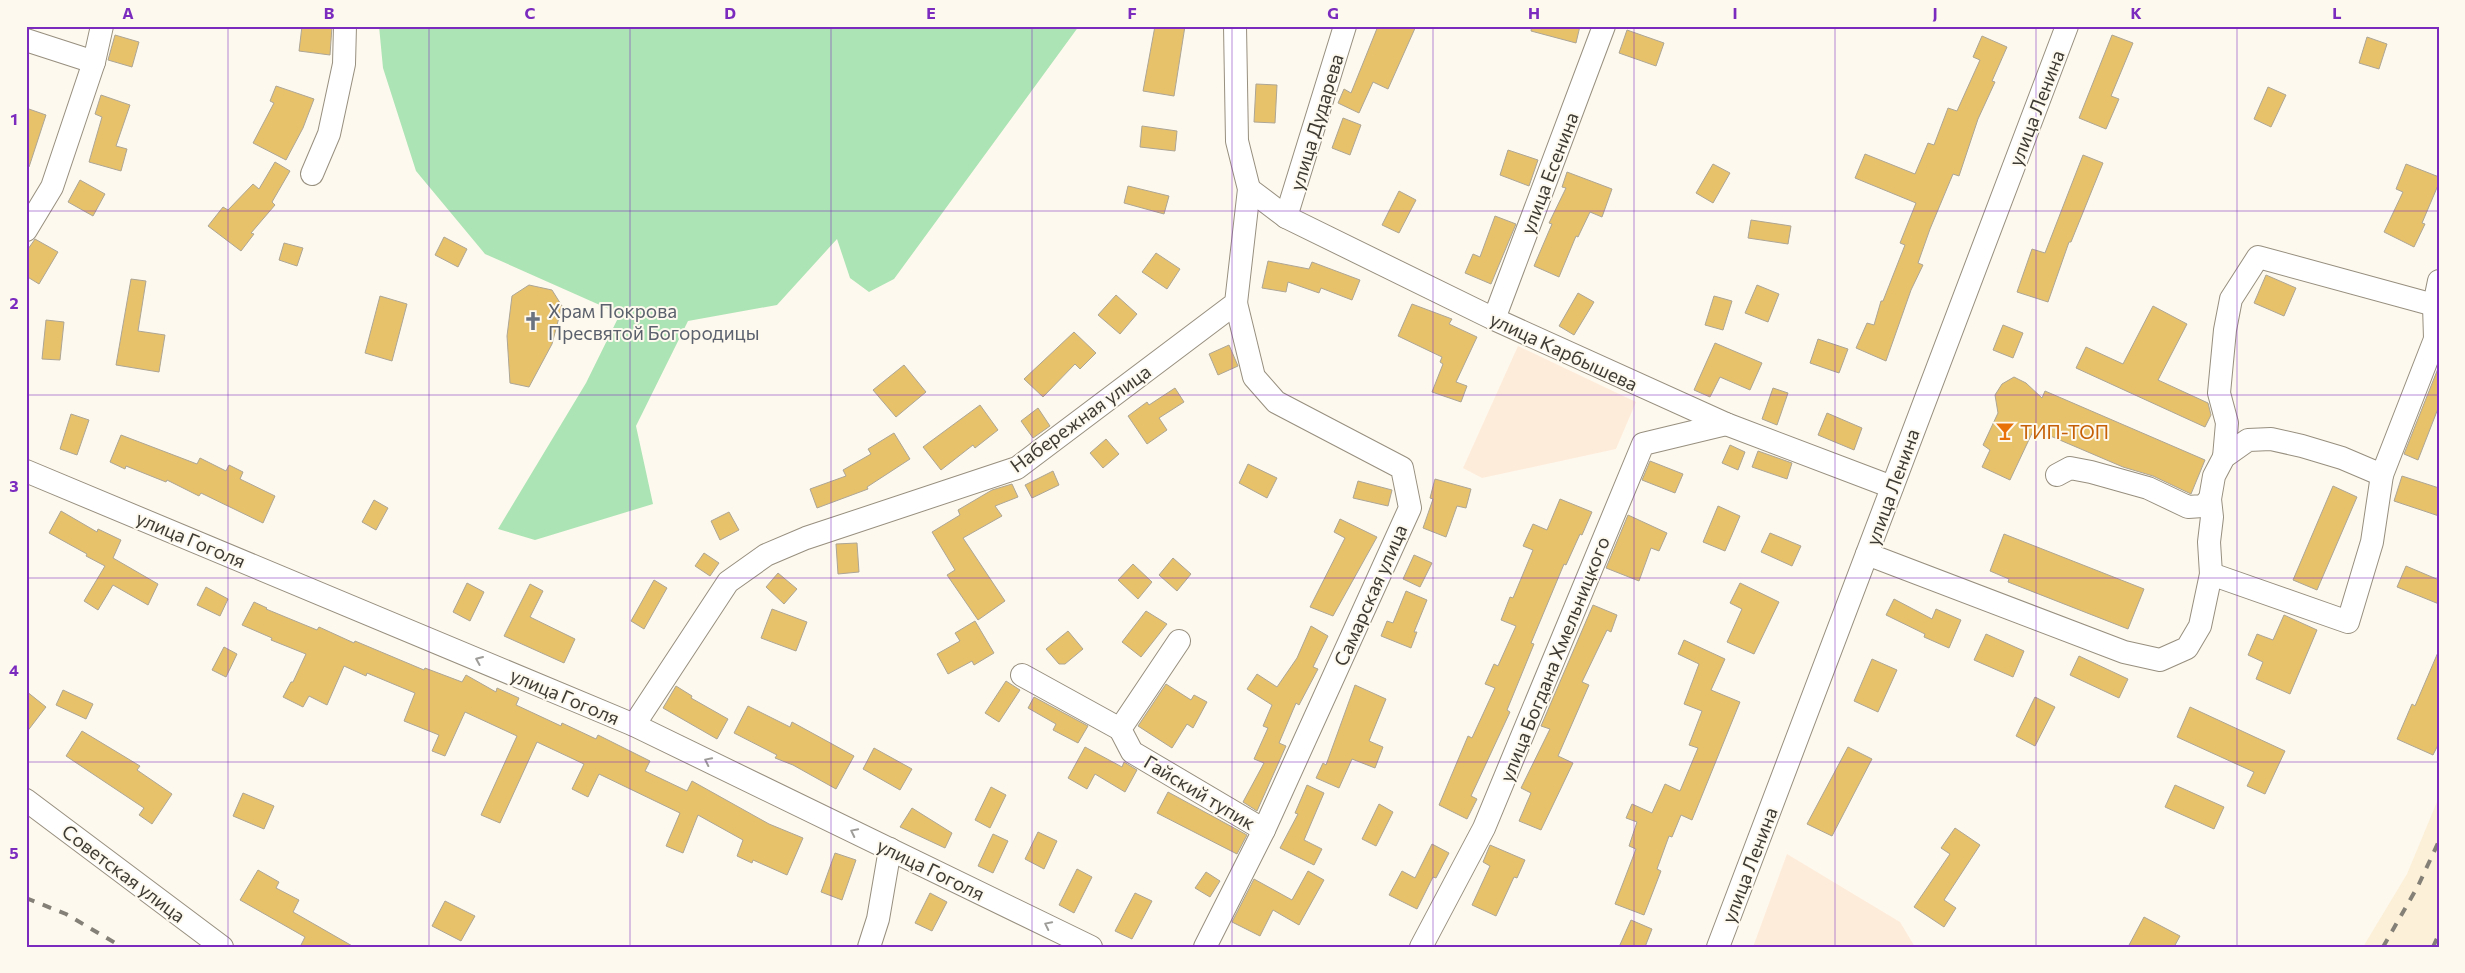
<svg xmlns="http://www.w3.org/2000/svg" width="2465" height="973" font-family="Commissioner,sans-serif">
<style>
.built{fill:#fcf0d8}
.industrial{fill:#feecdb}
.green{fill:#ade4b5}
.building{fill:#e8c16b;stroke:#ada695}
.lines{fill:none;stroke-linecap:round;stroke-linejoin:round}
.minor-casing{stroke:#978f7f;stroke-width:24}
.minor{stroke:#fff;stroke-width:22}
.rail{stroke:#848077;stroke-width:4;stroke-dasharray:9 9;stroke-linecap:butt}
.oneway{stroke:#9e9d9a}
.grid{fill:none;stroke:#7b2cbf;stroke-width:1;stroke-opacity:0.55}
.labels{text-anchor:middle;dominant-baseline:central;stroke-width:4;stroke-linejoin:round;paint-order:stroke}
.street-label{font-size:19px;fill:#3e3b34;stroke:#fef9ee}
.worship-label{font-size:19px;fill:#5b616d;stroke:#fef9ee;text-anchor:start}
.food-label{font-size:19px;fill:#c56008;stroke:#fef9ee;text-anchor:start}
.neatline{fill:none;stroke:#7b2cbf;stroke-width:2}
.grid-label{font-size:16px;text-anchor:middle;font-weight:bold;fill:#7b2cbf}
</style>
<rect width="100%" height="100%" fill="#fef9ee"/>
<polygon class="built" points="2439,797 2439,947 2363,947 2407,874"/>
<g class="industrial">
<polygon points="1518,346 1636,402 1616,449 1482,478 1463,468"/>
<polygon points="1787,854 1900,922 1915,947 1753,947"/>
</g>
<polygon class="green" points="379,26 1079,26 894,279 869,292 850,278 837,239 777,305 688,321 636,426 653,504 535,540 498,529 586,383 620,314 485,254 416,171 383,68"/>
<g class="building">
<polygon points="302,26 332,26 330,55 299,51"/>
<polygon points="1155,26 1185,26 1174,96 1143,91"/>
<polygon points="1378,26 1416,26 1388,89 1373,82 1359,113 1338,103 1344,89 1351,93"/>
<polygon points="1532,26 1580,26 1576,43 1531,31"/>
<polygon points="1627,30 1664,43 1656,66 1619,53"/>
<polygon points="115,35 139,42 132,67 108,60"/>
<polygon points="2112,35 2133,43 2111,96 2119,99 2106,129 2079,118"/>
<polygon points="1982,36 2007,47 1992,81 1995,82 1978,119 1959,176 1953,174 1930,229 1918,263 1923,265 1911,290 1886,361 1856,348 1867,323 1874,325 1881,301 1883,301 1905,245 1900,243 1916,203 1855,178 1865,154 1915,174 1928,143 1934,145 1948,108 1957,111 1980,60 1973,57"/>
<polygon points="2367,37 2387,44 2379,69 2359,63"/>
<polygon points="1256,84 1277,85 1275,123 1254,122"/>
<polygon points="276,86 314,99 303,128 286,160 253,143 274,103 270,101"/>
<polygon points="2268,87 2286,95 2271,127 2254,119"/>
<polygon points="101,95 130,105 116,146 127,149 121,171 89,162 102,117 95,114"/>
<polygon points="26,108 46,115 29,167 26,167"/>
<polygon points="1343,118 1361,125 1350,155 1332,148"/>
<polygon points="1142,126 1177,131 1175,151 1140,147"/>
<polygon points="1508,150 1538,160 1529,186 1500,175"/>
<polygon points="2083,155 2103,163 2071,242 2069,242 2048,302 2017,292 2032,249 2045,253"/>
<polygon points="275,162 290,171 272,202 275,205 251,233 254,234 241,251 208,226 223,207 228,210 253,184 259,189"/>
<polygon points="1713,164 1730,173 1713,203 1696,193"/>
<polygon points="2406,164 2439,177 2439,183 2422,223 2425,224 2414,247 2384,232 2403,192 2396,189"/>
<polygon points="1567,172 1612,189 1602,217 1590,212 1578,237 1576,236 1559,277 1534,266 1552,224 1549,223 1566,188 1562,187"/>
<polygon points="80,180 105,194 93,216 68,202"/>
<polygon points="1128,186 1169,196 1164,214 1124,203"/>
<polygon points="1399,191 1416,200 1399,233 1382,225"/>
<polygon points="1495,216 1516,224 1491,284 1465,273 1473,254 1480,257"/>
<polygon points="1751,220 1791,226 1788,244 1748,238"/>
<polygon points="444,237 467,249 458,267 435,255"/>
<polygon points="35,239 58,252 39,284 26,276 26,252"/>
<polygon points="284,243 303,248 297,266 279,260"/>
<polygon points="1156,253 1180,269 1167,289 1142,272"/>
<polygon points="1268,261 1309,269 1312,262 1360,280 1352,300 1321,288 1319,293 1288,282 1286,292 1262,288"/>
<polygon points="2266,275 2296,288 2284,316 2254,303"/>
<polygon points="131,279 146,281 138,331 165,335 159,372 116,365"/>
<polygon points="529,285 552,290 562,306 552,344 529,387 510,383 507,336 512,296"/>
<polygon points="1757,285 1779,294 1768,322 1745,313"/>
<polygon points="1578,293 1594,302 1574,335 1559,326"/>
<polygon points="1116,295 1137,314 1120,334 1098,315"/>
<polygon points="380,296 407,304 392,361 365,353"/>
<polygon points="1714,296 1732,301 1723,330 1705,325"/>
<polygon points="1412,304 1452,319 1449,324 1477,337 1456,382 1467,386 1461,402 1432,392 1443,364 1440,362 1442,357 1398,336"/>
<polygon points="2153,306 2187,324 2158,380 2208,403 2211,415 2205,427 2076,368 2086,347 2123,364"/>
<polygon points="46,320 64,322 60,360 42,359"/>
<polygon points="2003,325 2023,333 2013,358 1993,350"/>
<polygon points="1074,332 1096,353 1080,369 1075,364 1043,397 1024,379"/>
<polygon points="1818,339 1848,349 1839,373 1810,363"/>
<polygon points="1715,343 1762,363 1750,390 1720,377 1710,397 1694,390"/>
<polygon points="1229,345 1238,366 1218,375 1209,354"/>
<polygon points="904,365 926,392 896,417 873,390"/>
<polygon points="2439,366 2439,406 2418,460 2404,454"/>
<polygon points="2014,377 2026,383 2042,398 2045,391 2205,460 2191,494 2153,476 2123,467 2034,429 2010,480 1982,467 1990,450 1983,445 1998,413 1995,395 2002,384"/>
<polygon points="1175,388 1184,402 1159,418 1167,430 1147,444 1128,416 1147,402 1149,405"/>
<polygon points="1773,388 1788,393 1777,425 1762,419"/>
<polygon points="980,405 998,430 975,448 973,445 941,470 923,447"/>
<polygon points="1038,408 1050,426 1033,438 1021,421"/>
<polygon points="1827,413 1862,428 1854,450 1818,435"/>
<polygon points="71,414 89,420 77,455 60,449"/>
<polygon points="894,433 910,459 867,487 868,489 817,508 810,489 846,476 843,470 871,454 868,449"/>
<polygon points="121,435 197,464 200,458 226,471 229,465 243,472 240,479 275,496 263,523 201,493 199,496 167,480 166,482 126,466 125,469 110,462"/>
<polygon points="1106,439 1119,454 1103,468 1090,453"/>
<polygon points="1730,445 1745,452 1738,470 1722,463"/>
<polygon points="1758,451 1792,463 1787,479 1752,467"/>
<polygon points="1650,461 1683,474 1675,493 1642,480"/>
<polygon points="1248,464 1277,478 1267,498 1239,483"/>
<polygon points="1053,471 1059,485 1032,498 1025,485"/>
<polygon points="2402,476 2439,488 2439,516 2394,501"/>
<polygon points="1435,479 1471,489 1466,508 1457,506 1446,537 1423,528 1433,499 1430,498"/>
<polygon points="1358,481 1392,490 1388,506 1353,498"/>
<polygon points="1012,484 1018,497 995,506 1002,516 963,538 1005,601 978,620 947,575 955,570 932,532 960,515 958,510 992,490"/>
<polygon points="2333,486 2357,497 2317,590 2293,580"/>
<polygon points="1560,499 1592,512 1582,535 1580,534 1566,565 1564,564 1531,643 1534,644 1507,710 1510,712 1471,796 1477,799 1467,819 1439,805 1468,736 1472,738 1495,688 1485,684 1494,664 1498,666 1516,626 1501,620 1510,597 1513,598 1533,550 1523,546 1533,524 1547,530"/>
<polygon points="374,500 388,508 376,530 362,522"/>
<polygon points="1718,506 1740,516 1725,551 1703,542"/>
<polygon points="61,511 97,532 98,529 121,540 113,558 158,584 148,605 113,585 98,610 84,601 105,566 86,556 87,554 49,533"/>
<polygon points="729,512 739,530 720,540 711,521"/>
<polygon points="1628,515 1667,533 1659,551 1651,548 1639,581 1606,568"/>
<polygon points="1340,519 1377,537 1333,616 1310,607 1345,538 1334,532"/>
<polygon points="1770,533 1801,546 1792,566 1761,552"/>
<polygon points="2004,534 2144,589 2128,629 2008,582 2009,579 1990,571"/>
<polygon points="857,543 859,572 838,574 836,544"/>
<polygon points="704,553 719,563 710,576 695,566"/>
<polygon points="1414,555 1432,563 1420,587 1403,579"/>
<polygon points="1173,558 1191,574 1177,591 1159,575"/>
<polygon points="1133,564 1152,582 1138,599 1118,580"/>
<polygon points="2406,566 2439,580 2439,604 2397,587"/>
<polygon points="778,573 797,589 784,604 766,587"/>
<polygon points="654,580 667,588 644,629 631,621"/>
<polygon points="467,583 484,592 470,621 453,612"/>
<polygon points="1740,583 1779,602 1754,654 1727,642 1742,609 1730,603"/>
<polygon points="530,584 543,591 530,617 575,639 564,663 504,636"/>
<polygon points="206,587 228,599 220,616 197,605"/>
<polygon points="1406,591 1427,600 1414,632 1417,632 1411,648 1381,636 1387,621 1393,623"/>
<polygon points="1894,599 1932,619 1936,609 1961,620 1949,648 1924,637 1925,634 1886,615"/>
<polygon points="254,602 267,608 266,609 317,630 319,627 354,643 355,641 424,670 425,668 462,682 466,675 496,692 497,688 519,698 516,705 561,726 562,723 596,739 598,735 650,761 645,771 687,791 692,781 769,824 803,838 787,875 753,860 752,863 737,856 743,840 698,815 683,853 666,846 680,813 599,774 588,797 572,789 584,764 537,742 500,823 481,815 517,736 465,712 445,756 432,751 439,735 404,721 415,693 367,673 366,676 344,666 327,705 309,696 303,707 283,697 291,682 293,682 306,654 271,640 272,638 242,625"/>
<polygon points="1593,605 1617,615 1611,632 1607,630 1582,682 1589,685 1558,756 1573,763 1541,830 1519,821 1531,793 1521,788 1550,729 1541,726"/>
<polygon points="772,609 807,622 796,651 761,638"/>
<polygon points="1146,611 1167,624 1141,657 1122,642"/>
<polygon points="2284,615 2317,630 2290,694 2256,679 2263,662 2248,655 2257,634 2273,640"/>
<polygon points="975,621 994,653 974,665 972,661 948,674 937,654 960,641 955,633"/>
<polygon points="1311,626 1328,636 1313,667 1318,669 1299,705 1296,703 1279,743 1286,746 1257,811 1243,802 1264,763 1254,759 1268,728 1263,726 1272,705 1247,689 1257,674 1277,687 1297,658"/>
<polygon points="1068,631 1083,649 1065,664 1059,664 1046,649"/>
<polygon points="1986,634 2024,651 2013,677 1974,660"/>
<polygon points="1684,640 1725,659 1711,690 1740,702 1692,820 1681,815 1672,837 1669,836 1657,869 1661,871 1644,915 1615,904 1636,849 1629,846 1637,822 1626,818 1632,804 1652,813 1665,784 1680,791 1698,748 1689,745 1702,711 1684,704 1699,664 1678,654"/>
<polygon points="224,647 237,654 226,677 212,670"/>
<polygon points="2439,650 2439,743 2433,755 2397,739 2412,704 2415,706"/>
<polygon points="2079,656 2128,679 2119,698 2070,675"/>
<polygon points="1872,659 1897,670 1878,712 1854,701"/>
<polygon points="1006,681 1020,690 999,722 985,713"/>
<polygon points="1166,684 1191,700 1194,695 1207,702 1193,728 1187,724 1172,748 1138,726"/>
<polygon points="1355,685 1386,699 1369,741 1383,747 1375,768 1352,759 1339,788 1316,778 1323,763 1326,765"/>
<polygon points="676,686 692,696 691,698 728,719 717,739 663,708"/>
<polygon points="63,690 93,704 86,719 56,705"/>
<polygon points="26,691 46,707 26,733"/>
<polygon points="1034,697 1088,726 1078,743 1053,730 1056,724 1028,708"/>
<polygon points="2035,697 2055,707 2035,746 2016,736"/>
<polygon points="748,706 790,727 792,722 854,756 836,789 793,765 775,758 777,755 734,733"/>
<polygon points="2190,707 2285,751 2265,794 2247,786 2254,772 2177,737"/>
<polygon points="82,731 140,766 137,770 172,794 152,824 139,815 144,808 66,756"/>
<polygon points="1085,747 1122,767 1124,762 1137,770 1125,792 1095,774 1087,789 1068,778"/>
<polygon points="1848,747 1872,759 1832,836 1807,824"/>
<polygon points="874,748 912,769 900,790 863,769"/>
<polygon points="1307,785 1324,793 1304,840 1322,849 1314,865 1280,848 1298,814 1295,813"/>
<polygon points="2175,785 2224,807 2214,829 2165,807"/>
<polygon points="991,787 1006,795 990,828 975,820"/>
<polygon points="1168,792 1247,835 1237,854 1157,813"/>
<polygon points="243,793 274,806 264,829 233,816"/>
<polygon points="1379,804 1393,812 1376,846 1362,839"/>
<polygon points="912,808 952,833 945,848 900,827"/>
<polygon points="1955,828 1980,845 1944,900 1956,908 1944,927 1914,907 1950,854 1941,848"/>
<polygon points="1038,832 1057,841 1044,869 1025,859"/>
<polygon points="993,834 1008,841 993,873 978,866"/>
<polygon points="1432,844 1449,853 1436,878 1433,877 1417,909 1389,895 1402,871 1415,878"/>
<polygon points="1490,845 1525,860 1517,878 1514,877 1496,916 1472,905 1490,866 1483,862"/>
<polygon points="835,853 856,860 842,900 821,892"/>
<polygon points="1077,869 1092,877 1074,913 1059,905"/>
<polygon points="258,870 279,882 276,888 299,900 293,912 354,947 300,947 305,937 240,900"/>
<polygon points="1308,871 1324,880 1299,925 1273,910 1260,936 1232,922 1254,879 1292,900"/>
<polygon points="1206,872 1220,881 1210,897 1195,888"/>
<polygon points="930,893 947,902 932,931 915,923"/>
<polygon points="1135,893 1152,901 1132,939 1115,931"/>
<polygon points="445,901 475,916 461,941 432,926"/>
<polygon points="2144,917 2180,936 2174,947 2128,947"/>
<polygon points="1631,920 1652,929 1645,947 1619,947"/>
</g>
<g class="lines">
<g class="minor-casing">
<g id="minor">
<polyline points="26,40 94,62"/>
<polyline points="312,174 329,134 344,64 345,26"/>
<polyline points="1249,189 1286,217 1494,319 1726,424 1892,487"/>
<polyline points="1286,217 1345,26"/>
<polyline points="26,230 52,187 94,62 102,26"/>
<polyline points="1494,319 1604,26"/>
<polyline points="2224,457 2227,423 2219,393 2225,330 2231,299 2258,257 2434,305"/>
<polyline points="26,471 634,725 1091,947"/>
<polyline points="2057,475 2070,468 2091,472 2148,488 2188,507 2203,506 2210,499"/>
<polyline points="1867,554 2124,652 2160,660 2187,648 2200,626 2211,574 2209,542 2212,517 2210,499 2214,476 2224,457 2248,440 2271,439 2302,446 2342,458 2382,475 2435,339 2434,305 2439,281"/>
<polyline points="2211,574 2348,622 2372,542 2382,475"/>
<polyline points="1179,641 1120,729 1132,752 1264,830"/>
<polyline points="1022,675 1120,729"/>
<polyline points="634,725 728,582 766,555 806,538 1017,468 1236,303 1249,189 1237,141 1235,26"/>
<polyline points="26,800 222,947"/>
<polyline points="869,947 878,919 890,849"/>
<polyline points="1205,947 1264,830 1410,508 1402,468 1276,402 1254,377 1236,303"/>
<polyline points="1421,947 1484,828 1643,444 1726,424"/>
<polyline points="1718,947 2067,26"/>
</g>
</g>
<use href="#minor" class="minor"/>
<g class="rail">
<polyline points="26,898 66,914 122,947"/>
<polyline points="2383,947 2418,886 2439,841"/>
<polyline points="2433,947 2439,934"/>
</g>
</g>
<defs><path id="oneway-chevron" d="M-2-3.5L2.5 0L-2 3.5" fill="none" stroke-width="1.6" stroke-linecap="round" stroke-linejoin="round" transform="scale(1.25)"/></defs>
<g class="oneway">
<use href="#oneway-chevron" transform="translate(479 660) rotate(-157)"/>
<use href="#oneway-chevron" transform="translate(708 761) rotate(-154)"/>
<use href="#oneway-chevron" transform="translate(854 832) rotate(-154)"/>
<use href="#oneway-chevron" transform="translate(1048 925) rotate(-154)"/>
</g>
<path class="grid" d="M228 26V947M429 26V947M630 26V947M831 26V947M1032 26V947M1232 26V947M1433 26V947M1634 26V947M1835 26V947M2036 26V947M2237 26V947M26 211H2439M26 395H2439M26 578H2439M26 762H2439"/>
<defs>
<g id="church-bare" transform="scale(1.5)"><path d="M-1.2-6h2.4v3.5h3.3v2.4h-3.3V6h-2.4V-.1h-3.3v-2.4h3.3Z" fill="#6b7280" stroke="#fef9ee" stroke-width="2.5" paint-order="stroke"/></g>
<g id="bar-bare" transform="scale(1.5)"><path d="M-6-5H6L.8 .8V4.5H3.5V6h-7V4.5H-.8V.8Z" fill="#e8710a" stroke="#fef9ee" stroke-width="2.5" paint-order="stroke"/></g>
</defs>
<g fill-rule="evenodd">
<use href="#church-bare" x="533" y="321"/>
<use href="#bar-bare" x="2005" y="431"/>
</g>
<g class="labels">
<g class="street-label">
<text transform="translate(2036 108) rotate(-69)">улица Ленина</text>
<text transform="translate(1316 122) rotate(-73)">улица Дударева</text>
<text transform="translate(1549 173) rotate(-69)">улица Есенина</text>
<text transform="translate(1564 351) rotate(25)">улица Карбышева</text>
<text transform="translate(1080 418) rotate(-36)">Набережная улица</text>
<text transform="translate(1892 487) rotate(-70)">улица Ленина</text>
<text transform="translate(191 539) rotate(23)">улица Гоголя</text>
<text transform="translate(1370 595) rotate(-66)">Самарская улица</text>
<text transform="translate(1554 659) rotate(-68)">улица Богдана Хмельницкого</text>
<text transform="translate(565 696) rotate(23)">улица Гоголя</text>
<text transform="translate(1200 792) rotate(31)">Гайский тупик</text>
<text transform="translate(1749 865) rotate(-69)">улица Ленина</text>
<text transform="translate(931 869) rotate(26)">улица Гоголя</text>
<text transform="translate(124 873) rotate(37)">Советская улица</text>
</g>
<g class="worship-label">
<text x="548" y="310">Храм Покрова<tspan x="548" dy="22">Пресвятой Богородицы</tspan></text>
</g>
<g class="food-label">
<text x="2020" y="431">ТИП-ТОП</text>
</g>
</g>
<rect width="2465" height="973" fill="none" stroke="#fef9ee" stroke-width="55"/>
<rect x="28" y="28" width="2410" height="918" class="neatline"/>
<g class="grid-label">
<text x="128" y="19">A</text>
<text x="329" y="19">B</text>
<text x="530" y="19">C</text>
<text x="730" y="19">D</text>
<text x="931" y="19">E</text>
<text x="1132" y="19">F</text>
<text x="1333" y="19">G</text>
<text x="1534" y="19">H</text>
<text x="1735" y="19">I</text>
<text x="1935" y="19">J</text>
<text x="2136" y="19">K</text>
<text x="2337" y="19">L</text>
<text x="14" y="125">1</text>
<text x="14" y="309">2</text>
<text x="14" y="492">3</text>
<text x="14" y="676">4</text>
<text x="14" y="859">5</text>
</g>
</svg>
